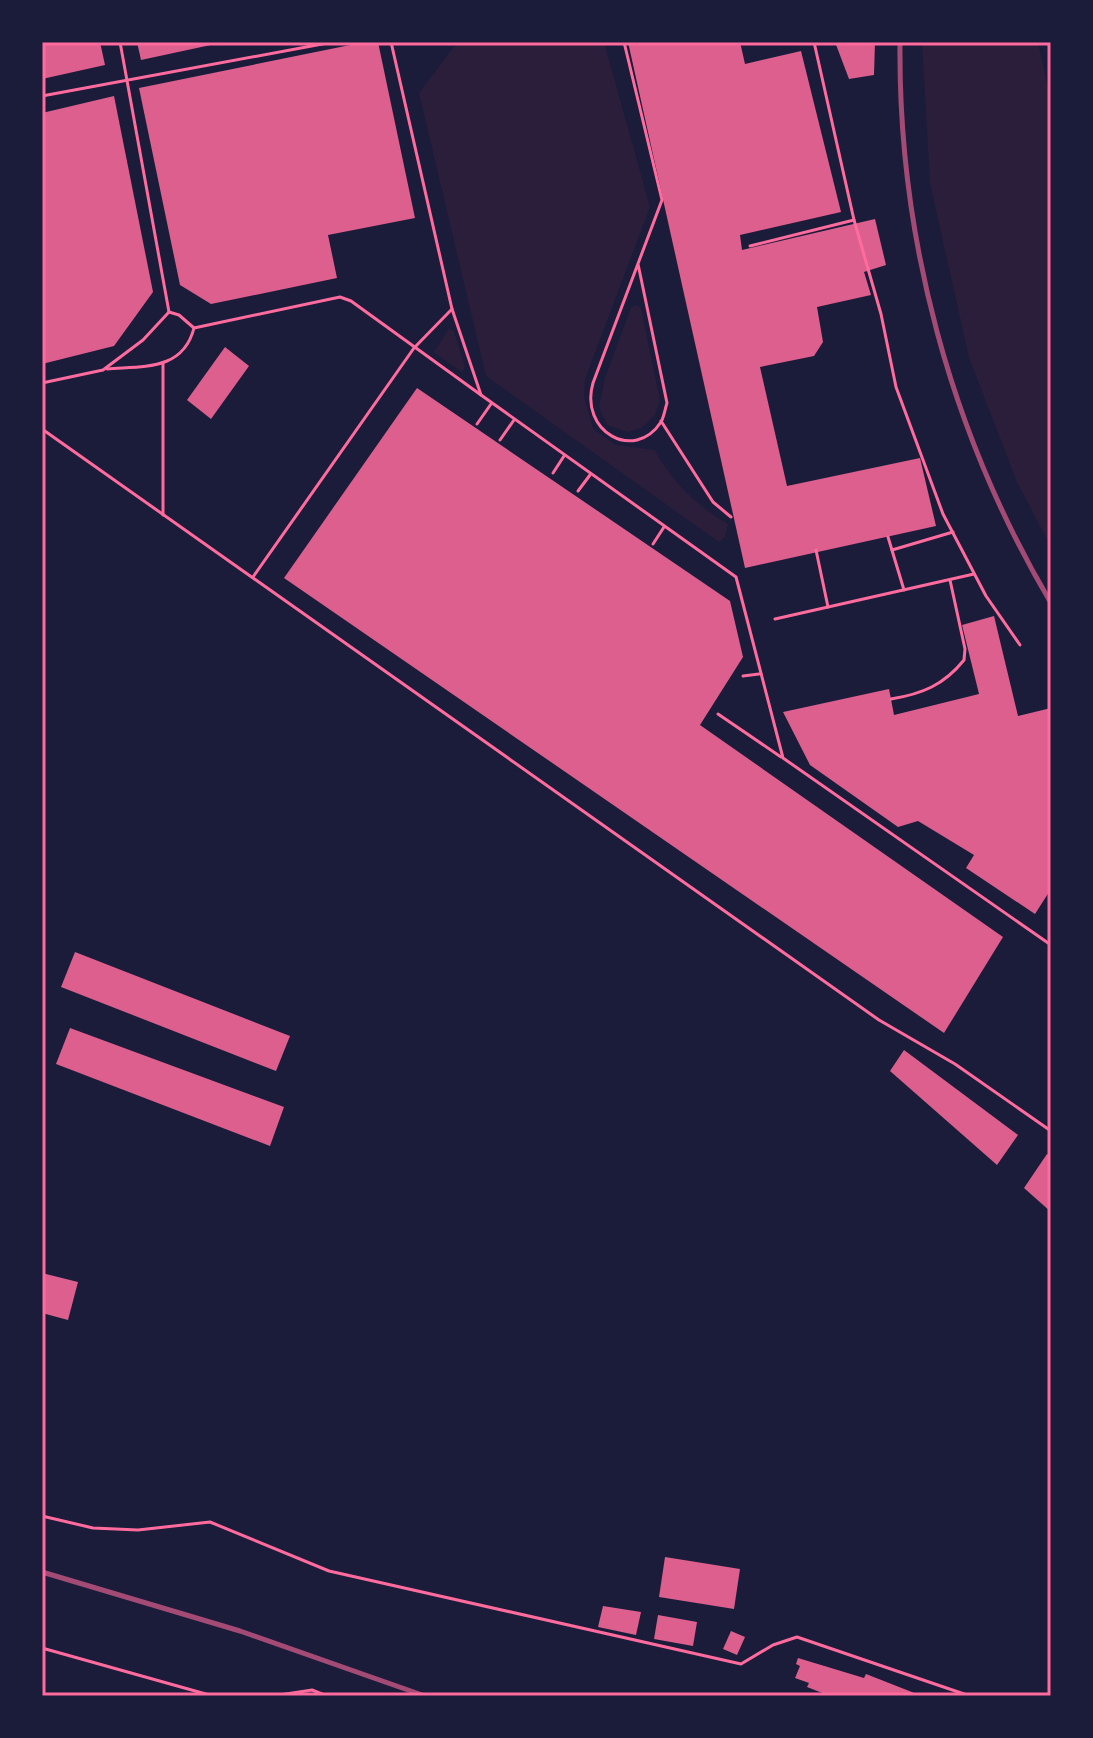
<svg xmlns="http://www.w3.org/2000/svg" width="1093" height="1738" font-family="'Nunito Sans',sans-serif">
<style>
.green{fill:#2a1e3b}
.building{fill:#dd5f8e}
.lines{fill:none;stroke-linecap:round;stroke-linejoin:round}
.service{stroke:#ff6b9d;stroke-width:3}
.rail{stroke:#a44b75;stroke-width:5}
.neatline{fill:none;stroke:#ff6b9d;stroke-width:3}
</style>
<rect width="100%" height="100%" fill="#1b1b3a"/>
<g class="green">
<path d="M467 42H604L650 207 585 379 584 396 593 429 616 445 655 450C671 481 698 507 728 524L725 537 719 542 486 376 419 93 456 44Z"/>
<polygon points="922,42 1038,42 1051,102 1051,547 1017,482 969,358 930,183"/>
<polygon points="637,305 641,308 660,400 655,415 641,428 628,432 607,425 599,407 605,378 631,308"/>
<polygon points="449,329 454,331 465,367 462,372 434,352"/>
</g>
<g class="building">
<polygon points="42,42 100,42 105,65 42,79"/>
<polygon points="137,42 220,42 220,43 141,60"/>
<polygon points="365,42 378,42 415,218 328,235 337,278 211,304 180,285 139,88"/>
<polygon points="628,42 740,42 745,64 801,51 841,212 740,235 742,250 875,219 886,265 864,272 871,295 817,307 823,342 814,356 760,367 787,486 920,458 936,526 745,568"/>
<polygon points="835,42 875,42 874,75 849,79"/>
<polygon points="114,96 153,292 114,346 42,364 42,113"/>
<polygon points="225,347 249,366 211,419 187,400"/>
<polygon points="417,388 730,601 743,657 700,725 1003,937 944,1033 284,578"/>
<polygon points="994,616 1018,716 1051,708 1051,889 1035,914 966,868 974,855 918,821 898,827 810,765 783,712 889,689 894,715 979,694 962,625"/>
<polygon points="75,952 290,1036 276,1071 61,987"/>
<polygon points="70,1028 284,1107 270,1146 56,1064"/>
<polygon points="904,1050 1018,1135 997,1165 890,1071"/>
<polygon points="1047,1154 1051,1156 1051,1212 1024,1188"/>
<polygon points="42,1273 78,1282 68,1320 42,1313"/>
<polygon points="665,1557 740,1569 734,1609 659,1597"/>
<polygon points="603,1606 641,1612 636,1635 598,1627"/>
<polygon points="658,1615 697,1622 693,1646 654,1639"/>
<polygon points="731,1631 745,1637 737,1655 723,1649"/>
<polygon points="798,1658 864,1678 866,1674 922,1696 830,1696 807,1687 809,1683 795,1678 800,1666 796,1664"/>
</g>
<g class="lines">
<g class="service">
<polyline points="120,42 169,312"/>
<polyline points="391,42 452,309 481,395 736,577 783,758 1051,945"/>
<path d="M624 42 662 200 593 383C579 431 634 463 661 422 664 417 665 409 667 403L638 264"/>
<polyline points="814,42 854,220"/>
<polyline points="42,96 333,42"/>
<polyline points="750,246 854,220 881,314 896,387 943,514 986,596 1020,645"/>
<polyline points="163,364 163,515"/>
<path d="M107 369C143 366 183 371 194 328"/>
<polyline points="42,383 103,370 143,340 169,312 179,315 194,328 340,297 351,301 481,395"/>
<polyline points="661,421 713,502 731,517"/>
<polyline points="477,424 491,404"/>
<polyline points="42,429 879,1020 955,1064 1051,1131"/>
<polyline points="500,440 514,420"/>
<polyline points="553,473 564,456"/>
<polyline points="578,491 590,475"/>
<polyline points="888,537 904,590"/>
<polyline points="653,544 664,527"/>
<polyline points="816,550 828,607"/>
<polyline points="892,550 953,532"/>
<polyline points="253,577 414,348 452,309"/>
<polyline points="775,619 974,574"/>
<polyline points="743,676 759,674"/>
<path d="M891 699C922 694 944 685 964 660L965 649 950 580"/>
<polyline points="718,714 781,757"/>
<polyline points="42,1516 93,1528 138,1530 210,1522 329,1571 741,1664 773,1645 797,1637 970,1696"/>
<polyline points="42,1648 213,1696"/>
<polyline points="273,1696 312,1690 327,1696"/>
</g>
<g class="rail">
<path d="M900 42C898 238 951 434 1051 603"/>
<polyline points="42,1572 240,1631 425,1696"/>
</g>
</g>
<rect width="1093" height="1738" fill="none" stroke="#1b1b3a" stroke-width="88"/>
<rect x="44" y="44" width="1005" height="1650" class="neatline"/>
</svg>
